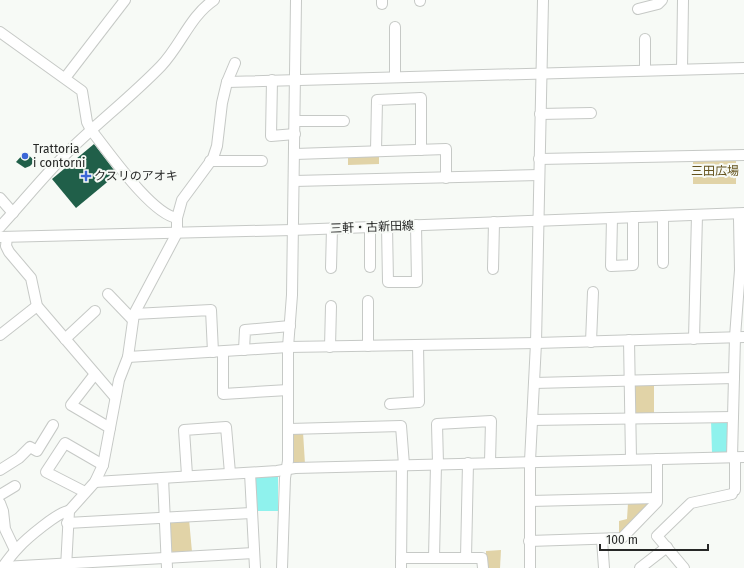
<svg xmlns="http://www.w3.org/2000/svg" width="744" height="568" font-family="'Fira Sans','Noto Sans JP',sans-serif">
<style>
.green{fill:#e1d3a7}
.water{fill:#8ff2ed}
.building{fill:#205f49}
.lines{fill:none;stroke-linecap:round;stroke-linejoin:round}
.minor-casing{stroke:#c6c9c6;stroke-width:12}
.minor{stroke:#fff;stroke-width:10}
.poi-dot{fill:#3b66d7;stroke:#f7faf6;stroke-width:1.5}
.labels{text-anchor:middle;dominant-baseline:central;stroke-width:4;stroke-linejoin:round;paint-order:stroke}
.poi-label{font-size:12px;fill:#262726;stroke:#f7faf6;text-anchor:start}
.park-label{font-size:12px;fill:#64531e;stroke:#f7faf6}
.street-label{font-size:12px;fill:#262726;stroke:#f7faf6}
</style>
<rect width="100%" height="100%" fill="#f7faf6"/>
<g class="green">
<polygon points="379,154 379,164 348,165 348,155"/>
<polygon points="736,158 736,184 693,184 693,159"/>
<polygon points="635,384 654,384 654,415 634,414 633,386"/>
<polygon points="296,432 303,432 305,464 296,465 292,461 292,435"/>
<polygon points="650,502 651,505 619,534 619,521 627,519 628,503"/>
<polygon points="189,519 192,552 174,553 170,550 169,523"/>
<polygon points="501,550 500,568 486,568 486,551"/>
</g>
<g class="water">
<polygon points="711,421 727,421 730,423 729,449 726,453 712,453"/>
<polygon points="275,474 278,477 278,511 254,511 253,479 256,475"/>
</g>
<g class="building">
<polygon points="94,144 117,174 76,208 52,179"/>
<polygon points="25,152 35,161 30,166 25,168 16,162"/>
</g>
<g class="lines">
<g class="minor-casing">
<g id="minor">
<polyline points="382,0 382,4"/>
<polyline points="420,0 420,1"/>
<polyline points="638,9 658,4 662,0"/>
<polyline points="395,27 395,77"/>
<path d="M0 32 82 91 87 122 91 130C108 151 151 214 177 218"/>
<polyline points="682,69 683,0"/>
<polyline points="645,70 645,39"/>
<polyline points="65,78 125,0"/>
<polyline points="272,80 271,136 295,134"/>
<polyline points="227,82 744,68"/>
<polyline points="540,114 591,113"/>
<polyline points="295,121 344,121"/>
<polyline points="376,151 377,100 421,98 421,150"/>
<polyline points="295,154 446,149 446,178"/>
<polyline points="539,159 744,155"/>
<polyline points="210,161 262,161"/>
<polyline points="294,181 539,175"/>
<polyline points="0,198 13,213"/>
<polyline points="612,218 611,266 633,265 633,217"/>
<polyline points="387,226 388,282 417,282 416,225"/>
<path d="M0 227C24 201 46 173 72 148 101 120 133 95 161 66 181 45 190 16 214 0"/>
<polyline points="0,237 292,230 744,213"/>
<polyline points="7,237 6,246 9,252 31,278 37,306 115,397"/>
<polyline points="663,263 663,216"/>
<polyline points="370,267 370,227"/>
<polyline points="331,268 332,228"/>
<polyline points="493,269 494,222"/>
<polyline points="108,294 132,319"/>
<polyline points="134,314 211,310 213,352"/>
<polyline points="0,335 37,306"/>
<polyline points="65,339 95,311"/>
<polyline points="694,339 697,215"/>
<polyline points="629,340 631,459"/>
<polyline points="591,342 593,292"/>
<polyline points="368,346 368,301"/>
<polyline points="330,347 331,306"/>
<polyline points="244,350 245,330 290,326"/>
<polyline points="223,352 223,394 288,390"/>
<polyline points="128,357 288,347 536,343 744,337"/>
<polyline points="95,374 71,405 110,428"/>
<polyline points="534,383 734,378"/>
<polyline points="390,404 419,402 418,345"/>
<polyline points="532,420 733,417"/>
<polyline points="289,429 401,426 404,465"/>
<polyline points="732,457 735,337 740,270 739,219 744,214"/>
<polyline points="735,457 735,490"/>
<polyline points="438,464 437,424 491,421 490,462"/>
<polyline points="0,470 19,458 30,447 37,451 53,425"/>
<polyline points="250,473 255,568"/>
<polyline points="187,475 184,430 226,427 230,473"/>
<polyline points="163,478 167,568"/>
<polyline points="95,482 277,471 295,468 744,457"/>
<polyline points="85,492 46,472 65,443 103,465"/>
<polyline points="0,495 15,486"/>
<polyline points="530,501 657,498"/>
<polyline points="0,503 3,511 5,529 15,550"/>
<polyline points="67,523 251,513"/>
<polyline points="602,540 604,568"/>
<polyline points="529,541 622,538 657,502 657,459"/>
<polyline points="401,558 482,558 483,568"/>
<polyline points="434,558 436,464"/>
<polyline points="466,558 468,463"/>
<polyline points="3,567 254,553"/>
<path d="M2 568C7 561 12 554 18 548 26 539 59 511 69 511"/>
<polyline points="66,568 69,511 95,482 103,465 119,380 128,357 134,314 177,233 177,218 182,200 213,158 217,146 222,103 227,82 235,63"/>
<polyline points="282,568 285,478 288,461 288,347 292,295 296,0"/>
<polyline points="401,568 402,465"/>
<polyline points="530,568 530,461 536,343 543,0"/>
<polyline points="640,568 667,547"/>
<polyline points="684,568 657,536 691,503 732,494"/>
</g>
</g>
<use href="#minor" class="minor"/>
</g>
<g class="poi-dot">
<circle cx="25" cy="156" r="4"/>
<path d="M84 170h4v4h4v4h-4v4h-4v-4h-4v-4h4z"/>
</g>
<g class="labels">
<g class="poi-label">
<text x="33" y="149">Trattoria<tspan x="33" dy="14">i contorni</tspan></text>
<text x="94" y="176">クスリのアオキ</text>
</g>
<g class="park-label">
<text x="715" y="171">三田広場</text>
</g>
<g class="street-label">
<text transform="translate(372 227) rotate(-2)">三軒・古新田線</text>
</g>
</g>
<path d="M600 544v6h108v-6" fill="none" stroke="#262726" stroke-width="2"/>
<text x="606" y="544" font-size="12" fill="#262726" stroke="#f7faf6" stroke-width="3" paint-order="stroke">100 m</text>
</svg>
